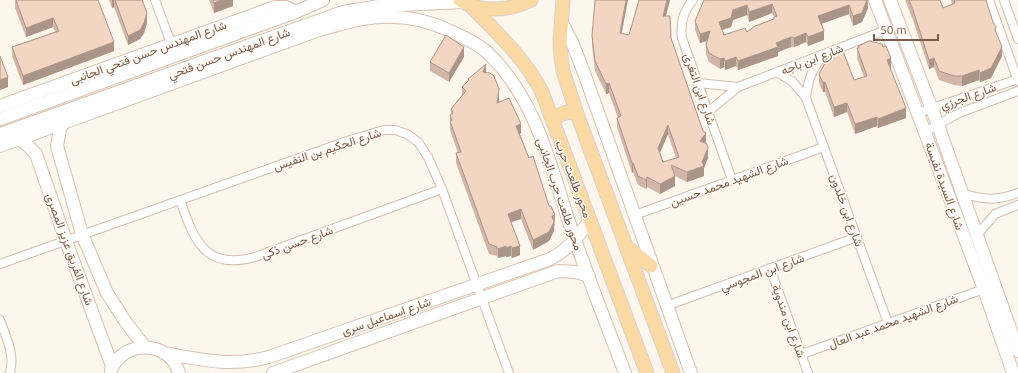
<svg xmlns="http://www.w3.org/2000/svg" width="1018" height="373" font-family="Ubuntu,Vazirmatn,sans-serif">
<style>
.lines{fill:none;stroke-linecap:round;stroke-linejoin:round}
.street-casing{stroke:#d1beb0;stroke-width:10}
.secondary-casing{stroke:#d6c0b0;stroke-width:14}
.primary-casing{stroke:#dad1cd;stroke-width:15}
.street{stroke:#fff;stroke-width:8}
.secondary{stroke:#fff;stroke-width:12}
.primary{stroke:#fbd9a5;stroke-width:13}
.wall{fill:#d1b7a8;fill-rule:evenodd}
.shaded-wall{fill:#aa9588}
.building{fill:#f3d5c3;stroke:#aa9588;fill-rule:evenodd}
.labels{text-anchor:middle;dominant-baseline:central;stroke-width:3;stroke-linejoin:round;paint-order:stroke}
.street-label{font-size:12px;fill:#7a5c4d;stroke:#fffaf3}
</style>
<rect width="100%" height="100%" fill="#fdf6ec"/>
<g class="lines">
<g class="street-casing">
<g id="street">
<polyline points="155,0 171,43"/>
<path d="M693 0C683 11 680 23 682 38L732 180"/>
<polyline points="989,0 1018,81"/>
<polyline points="1004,0 1018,39"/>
<polyline points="777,72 793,82 806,98 888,323"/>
<polyline points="698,83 738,87"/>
<path d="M806 98C808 80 812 69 823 55"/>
<polyline points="708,112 738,87 886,30"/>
<polyline points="918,113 1018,79"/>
<polyline points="925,132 959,113 1018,91"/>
<path d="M962 193C983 200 997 201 1018 193"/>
<path d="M180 200C194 240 205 271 255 257L442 189"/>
<polyline points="635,215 824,147"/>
<polyline points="978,234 995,214 1018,205"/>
<polyline points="0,264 347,141 384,130 395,130 407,134 418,142 428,157 442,189 509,373"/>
<polyline points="770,268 808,373"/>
<polyline points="666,306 857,237"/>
<path d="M0 320C6 337 15 354 10 373"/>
<polyline points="802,354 984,289"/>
</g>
</g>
<g class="secondary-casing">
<g id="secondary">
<polyline points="875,0 984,289 1013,373"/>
<polyline points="890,0 938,125 1018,351"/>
<polyline points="561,21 572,42 584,73 691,373"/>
<polyline points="0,106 275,7 286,7 296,12"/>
<polyline points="0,119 296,12 323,0"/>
<polyline points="64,121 60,129 57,146 82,234 107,293 125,321 145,347"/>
<polyline points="0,134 343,12 379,6 463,2"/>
<polyline points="18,139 25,143 36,154 66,241 112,366"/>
<path d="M0 146 319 30C333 27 348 21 363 19 392 14 422 18 448 30 461 36 477 43 488 53 535 98 550 163 569 222 586 273 606 323 625 373"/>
<path d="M164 353C202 360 231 367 269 357L550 259C568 250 578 237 590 220"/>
<path d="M111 370C123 339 170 340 179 373"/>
<polyline points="273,373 558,271 576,272 589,276"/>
</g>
</g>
<g class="primary-casing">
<g id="primary">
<path d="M460 0C480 13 511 11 531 0"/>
<polyline points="563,0 560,43 561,57 563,71 577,114 673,373"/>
<path d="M469 4C496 32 524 57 542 92L647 373"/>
<path d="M553 122C559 113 567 110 577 114"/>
<polyline points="626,246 651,266"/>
</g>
</g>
<use href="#street" class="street"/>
<use href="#secondary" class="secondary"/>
<use href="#primary" class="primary"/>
</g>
<g class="wall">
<polygon points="15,0 98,0 114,51 23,85 12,56 12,47 55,32 53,27 26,37 15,8"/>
<polygon points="109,0 142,0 147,23 144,33 140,39 128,45 114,7 112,8"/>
<polygon points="209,0 233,0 233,6 214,13"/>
<path d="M639 0H670L666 16 671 38 706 142V144L708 158 704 168V176L687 182 675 176V186L660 194 647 187 646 189 638 185 633 172 632 173 617 127V118H618L609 93 606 94 595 71 592 45V36L622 33 629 35ZM668 134 676 158 663 162 660 153Z"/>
<path d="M704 0H868V8L862 22 853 26 849 14 821 24 824 40 808 46 806 42 794 47H791L778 52V56L738 70 736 66 725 70 724 67 720 69 709 62 706 54V45L707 41 700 43 695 30V21ZM772 13 774 17V19L747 32 724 35 722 30 731 27 733 20 747 15 749 22Z"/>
<polygon points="905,0 940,0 943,8 952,4 951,0 986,0 996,33 1002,56 991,78 980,82 979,80 962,86 954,85 939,80 934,67 929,69 913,20"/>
<polygon points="858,46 891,68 906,118 878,128 877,126 855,134 847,112 834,117 825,92 823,92 819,83 819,74 854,80 864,77 857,58 857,48 858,48"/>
<polygon points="464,57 449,82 430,71 430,62"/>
<polygon points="486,73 499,99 499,103 521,133 520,134 555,225 554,225 554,231 549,241 533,250 521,219 511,222 520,255 512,258 511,256 506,257 506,256 498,258 497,256 489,254 456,163 456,153 458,153 450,130 450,115 451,114 451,109 462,95 462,87 468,81 468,79"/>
</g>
<g class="shaded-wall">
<polygon points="112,0 114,0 114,7 112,8"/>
<polygon points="223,0 233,0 233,6 214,13 214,3"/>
<polygon points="626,0 628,0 620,42 620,33"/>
<polygon points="667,0 670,0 663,26 663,16"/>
<polygon points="867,0 868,8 862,22 853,26 853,16"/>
<polygon points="772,4 772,13 749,22 749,12"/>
<polygon points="747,5 747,15 733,20 731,27 719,31 719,22 733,10"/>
<polygon points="849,5 849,14 818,25 818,16"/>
<polygon points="147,13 147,23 144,33 140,39 128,45 128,36"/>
<polygon points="53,18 53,27 26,37 26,28"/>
<polygon points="710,31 710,40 700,43 700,34"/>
<polygon points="824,31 824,40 808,46 808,37"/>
<polygon points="806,33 806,42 794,47 794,38"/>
<polygon points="791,37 791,47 778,52 778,56 738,70 738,61 776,43"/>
<polygon points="114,42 114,51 23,85 23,76"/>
<polygon points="464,47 464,57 449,82 449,73"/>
<polygon points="1002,47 1002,56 991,78 980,82 980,73"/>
<polygon points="736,57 736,66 725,70 725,61"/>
<polygon points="724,58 724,67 720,69 720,59"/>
<polygon points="891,58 891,68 887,69 887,60"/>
<polygon points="934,58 934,67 929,69 929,60"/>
<polygon points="486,64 486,73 483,72"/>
<polygon points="979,70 979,80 962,86 962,76"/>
<polygon points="8,77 8,87 0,90 0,80"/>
<polygon points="825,82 825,92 823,92 823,83"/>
<polygon points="609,83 609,93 606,94 606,84"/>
<polygon points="499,89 499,99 497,113 497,103"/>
<polygon points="847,103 847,112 834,117 834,107"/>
<polygon points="906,108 906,118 878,128 878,119"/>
<polygon points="877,117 877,126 855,134 855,124"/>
<polygon points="521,124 521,133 516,136 516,126"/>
<polygon points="668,125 668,134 658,157 658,148"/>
<polygon points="706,133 706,142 700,151 700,141"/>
<polygon points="708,148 708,158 704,168 704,176 687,182 687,172 702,162"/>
<polygon points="632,163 633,163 633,172 632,173"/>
<polygon points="675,176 675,186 660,194 660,184"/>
<polygon points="647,177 647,187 646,189 646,180"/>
<polygon points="521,209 521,219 508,223 508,214"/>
<polygon points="555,215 554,231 549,241 533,250 533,240 552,216"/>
<polygon points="506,246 506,256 498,258 498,249"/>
<polygon points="511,246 511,256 506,257 506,248"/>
<polygon points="520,246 520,255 512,258 512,248"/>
</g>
<g class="building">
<polygon points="16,0 98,0 114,42 23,76 12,47 59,31 53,18 26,28"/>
<polygon points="115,0 142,0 147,13 144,23 140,30 128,36"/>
<polygon points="213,0 223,0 214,3"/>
<path d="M595 0H626L620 33 629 35 639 0H667L663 16H670L671 38 703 131 706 133 700 141 707 144 708 148 702 162 704 166 687 172 671 165 675 176 660 184 647 177 646 180 638 176 633 163H632L617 118 621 116 609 83 606 84 595 61 592 36ZM668 125 679 157 663 162 658 148Z"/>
<path d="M704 0H867L862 13 853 16 849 5 818 16 824 31 808 37 806 33 794 38 791 37 776 43 778 47 738 61 736 57 725 61 724 58 720 59 709 53 706 45 710 31 700 34 695 21ZM772 4 777 16 774 17V19L755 26 747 32 745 28 724 35 719 22 731 18 733 10 747 5 749 12Z"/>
<polygon points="909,0 940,0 943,8 955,3 954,0 986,0 993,22 996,26 995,30 1002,47 991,68 980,73 979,70 962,76 954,76 939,71 934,58 929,60 913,10"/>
<polygon points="446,35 464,47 449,73 430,62"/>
<polygon points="869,41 882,44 883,47 886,46 891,58 887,60 906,108 878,119 877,117 855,124 847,103 834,107 825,82 823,83 819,74 828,57 843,51 854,80 867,76 857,48 859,48 858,46"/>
<polygon points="0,56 8,77 0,80"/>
<polygon points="486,64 483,72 490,73 494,76 499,89 497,103 509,98 521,124 516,126 529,158 533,156 549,206 551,206 555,215 552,216 554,222 549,232 533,240 521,209 508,214 520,246 512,248 511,246 506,248 506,246 498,249 497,247 489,244 456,153 461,152 450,121 452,120 450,115 453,113 451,109 466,91 462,87 469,80 468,79"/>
</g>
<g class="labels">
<g class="street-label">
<text transform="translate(148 52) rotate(-20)">شارع المهندس حسن فتحي الجانبى</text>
<text transform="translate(229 53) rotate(-20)">شارع المهندس حسن فتحي</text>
<text transform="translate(812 59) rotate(-21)">شارع ابن باجه</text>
<text transform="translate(700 89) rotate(71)">شارع ابن التغرى</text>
<text transform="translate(968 96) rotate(-19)">شارع الجرزي</text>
<text transform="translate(327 149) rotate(-18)">شارع الحكيم بن النفيس</text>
<text transform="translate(574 179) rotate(69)">محور طلعت حرب</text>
<text transform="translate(729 181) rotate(-20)">شارع الشهيد محمد حسين</text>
<text transform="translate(945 186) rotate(70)">شارع السيدة نفيسة</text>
<text transform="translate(560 194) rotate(71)">محور طلعت حرب الجانبى</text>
<text transform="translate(847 210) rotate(70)">شارع ابن خلدون</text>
<text transform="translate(297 242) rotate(-20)">شارع حسن ذكى</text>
<text transform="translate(70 249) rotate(70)">شارع الفريق عزيز المصرى</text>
<text transform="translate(762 272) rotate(-20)">شارع ابن المجوسي</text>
<text transform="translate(386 316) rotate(-19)">شارع اسماعيل سرى</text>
<text transform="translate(789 321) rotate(70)">شارع ابن مندوية</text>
<text transform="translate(893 321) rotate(-20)">شارع الشهيد محمد عبد العال</text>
</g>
</g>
<path d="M874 34v6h64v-6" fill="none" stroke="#7a5c4d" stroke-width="2"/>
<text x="880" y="34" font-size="12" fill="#7a5c4d" stroke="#fffaf3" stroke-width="3" paint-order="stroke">50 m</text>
</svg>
